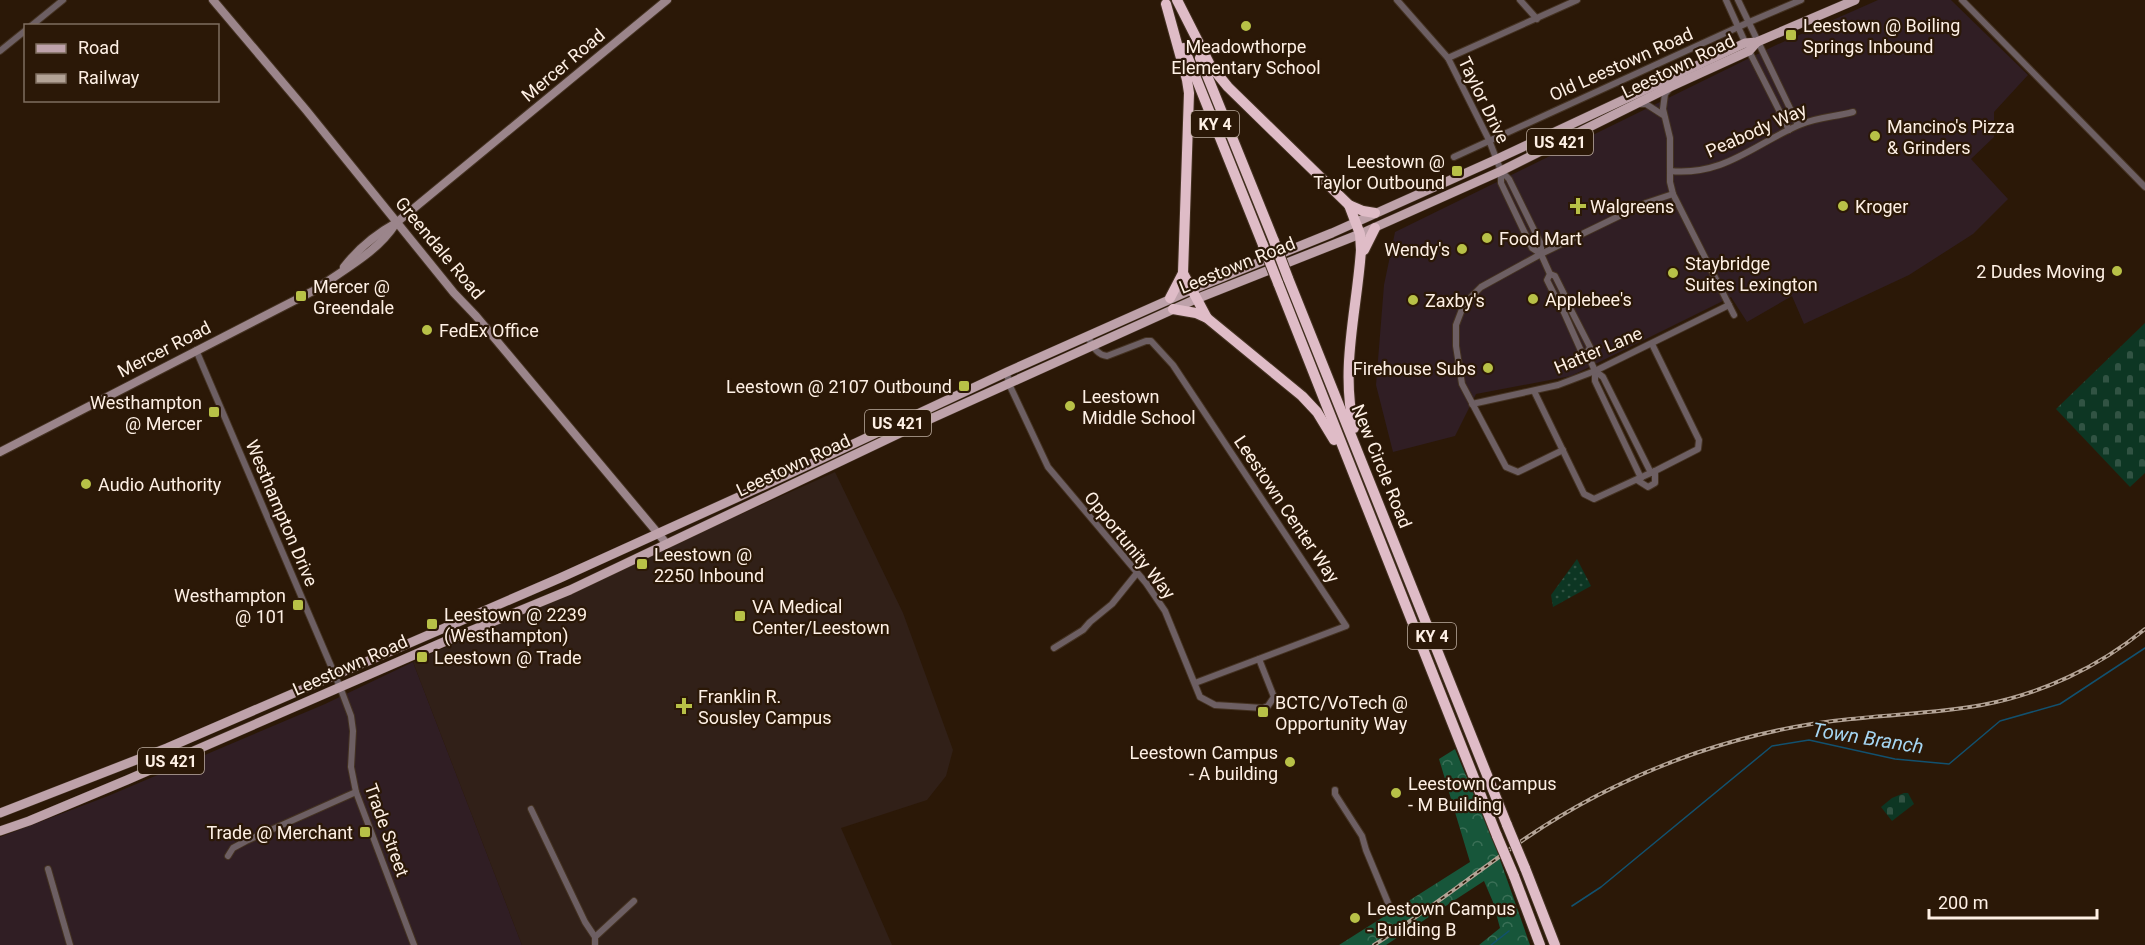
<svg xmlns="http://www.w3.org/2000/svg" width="2145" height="945" font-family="Roboto,sans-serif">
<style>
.commercial{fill:#301e24}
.medical{fill:#312018}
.forest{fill:url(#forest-crowns)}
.cemetery{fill:url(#cemetery-stones)}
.park{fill:url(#park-dots)}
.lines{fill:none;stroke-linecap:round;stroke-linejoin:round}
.stream{stroke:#12516f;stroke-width:1.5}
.street-casing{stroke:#443222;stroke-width:8}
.secondary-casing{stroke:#443222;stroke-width:10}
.primary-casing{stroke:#443222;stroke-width:10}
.highway-casing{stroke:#443222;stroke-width:12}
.street{stroke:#6d5f63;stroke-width:6}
.secondary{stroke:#9b858b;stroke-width:8}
.primary{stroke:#bea2aa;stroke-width:9}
.highway{stroke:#dfbcc7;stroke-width:10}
.rail-casing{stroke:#b3a396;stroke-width:4}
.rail{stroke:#2b1807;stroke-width:1.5;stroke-dasharray:4.5;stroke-linecap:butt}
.highway-bridge-casing{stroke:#443222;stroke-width:12;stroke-linecap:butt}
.highway-bridge{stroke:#dfbcc7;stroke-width:10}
.poi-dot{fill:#b8c147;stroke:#2b1807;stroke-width:2}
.labels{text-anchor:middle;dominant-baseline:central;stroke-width:4.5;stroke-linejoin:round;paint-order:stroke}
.shield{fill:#2b1807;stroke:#bfafa2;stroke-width:1.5}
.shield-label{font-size:16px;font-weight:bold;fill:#fef0e5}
.poi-label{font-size:18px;fill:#fef0e5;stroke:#2b1807;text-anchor:start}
.street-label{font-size:18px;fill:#fef0e5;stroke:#2b1807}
.water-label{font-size:20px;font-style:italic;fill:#a5d6f3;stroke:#2b1807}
</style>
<defs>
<pattern id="forest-crowns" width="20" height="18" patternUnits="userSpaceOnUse" patternTransform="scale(1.5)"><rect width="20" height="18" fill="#17563a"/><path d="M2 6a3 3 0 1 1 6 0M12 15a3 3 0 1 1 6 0" fill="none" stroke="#3a6f56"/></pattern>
<pattern id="cemetery-stones" width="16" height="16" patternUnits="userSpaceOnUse" patternTransform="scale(1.5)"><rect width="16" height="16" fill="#0d3623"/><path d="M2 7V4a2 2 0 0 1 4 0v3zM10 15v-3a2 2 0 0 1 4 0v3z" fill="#315343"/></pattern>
<pattern id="park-dots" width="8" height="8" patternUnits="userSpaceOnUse" patternTransform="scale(1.5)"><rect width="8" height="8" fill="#0d3623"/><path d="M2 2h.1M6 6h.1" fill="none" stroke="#315343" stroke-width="1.8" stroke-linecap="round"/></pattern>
</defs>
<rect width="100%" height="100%" fill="#2b1807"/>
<g class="commercial">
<polygon points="1878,0 1951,0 2028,75 1994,112 1994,137 1971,159 2008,199 1973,234 1909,275 1804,324 1792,296 1747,322 1731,297 1571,376 1476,394 1455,436 1393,452 1376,385 1384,285 1395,232 1774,46"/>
<polygon points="413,662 522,945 0,945 0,837 108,796 325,704"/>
</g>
<polygon class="medical" points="835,472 903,613 953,750 946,776 927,800 841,828 892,945 522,945 413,662"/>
<polygon class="forest" points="1455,749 1497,851 1530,945 1479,945 1500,928 1493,902 1484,881 1386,945 1339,945 1470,862 1439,759"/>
<g class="cemetery">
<polygon points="2145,323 2145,473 2130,487 2056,409"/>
<polygon points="1904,793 1908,793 1914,804 1892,821 1881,807 1892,798"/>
</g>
<polygon class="park" points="1577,559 1591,586 1553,607 1551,595"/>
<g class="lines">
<g class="stream">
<polyline points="1572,906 1601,887 1772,746 1809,740 1895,759 1949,764 2000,721 2060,704 2145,648"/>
<polyline points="1491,945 1509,931"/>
</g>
<g class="street-casing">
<g id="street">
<polyline points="1397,0 1448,58 1489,140 1501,171"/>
<polyline points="1520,0 1537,19"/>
<polyline points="1726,0 1749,51 1789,130"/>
<polyline points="1738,0 1798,125"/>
<polyline points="1962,0 2145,187"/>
<polyline points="31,26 63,0"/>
<polyline points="0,51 26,30"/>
<polyline points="1448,58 1577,0"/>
<polyline points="1670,88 1665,94 1663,109 1670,138 1670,182 1673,194 1734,315"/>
<polyline points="1640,104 1646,104 1663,115"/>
<polyline points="1454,157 1747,23 1801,0"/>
<path d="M1670 171C1724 176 1753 145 1799 125 1817 117 1835 117 1853 112"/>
<polyline points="1541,254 1532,248 1501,183 1501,171 1509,179 1541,244 1541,254 1550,274 1555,276 1565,296"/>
<polyline points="1550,274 1547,280 1557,300"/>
<circle cx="1563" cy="302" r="6"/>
<polyline points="1568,304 1590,347 1587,353 1595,371 1603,377 1651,473"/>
<polyline points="1562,308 1582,353 1587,353"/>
<path d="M1087 336C1093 345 1096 355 1107 356L1146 341H1151L1173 365 1346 626 1195 683"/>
<polyline points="196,350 340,687 351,716 353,731 351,767 356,792 414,945"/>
<polyline points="1595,371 1595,381 1641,478"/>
<polyline points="1007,372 1009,384 1048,467 1146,583 1165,611 1200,697 1215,705 1263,708 1268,706 1274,697 1259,659"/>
<polyline points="1534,391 1584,494 1594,499 1657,470 1698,449 1699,440 1652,344"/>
<polyline points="1472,404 1558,385 1595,371 1729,305"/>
<polyline points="1563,450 1518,472 1506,467 1462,384 1456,346 1456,325 1464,304 1481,287 1541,254 1646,203 1673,194"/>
<polyline points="1637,480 1648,487 1655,483 1655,471"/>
<polyline points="1054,648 1083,630 1090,622 1112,604 1137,573"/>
<polyline points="1335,790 1335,794 1362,836 1366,850 1391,910"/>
<polyline points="531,809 585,922 595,937"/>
<polyline points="228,856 233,848 246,841 356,792"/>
<polyline points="48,869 70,945"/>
<polyline points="595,945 595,937 634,901"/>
</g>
</g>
<g class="secondary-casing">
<g id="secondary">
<polyline points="213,0 306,110 454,293 476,316 666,543"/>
<path d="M344 267C358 249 376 234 396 223L667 0"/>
<path d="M0 452 315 290C344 269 377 253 396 223"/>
</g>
</g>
<g class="primary-casing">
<g id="primary">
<polyline points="0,813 167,748 560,578 789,474 1007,372 1191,290 1332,233 1497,159 1745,43 1757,42 1855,0"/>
<polyline points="0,831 29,821 127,780 446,641 570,590 917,425 1196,299 1360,234 1501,171 1670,87 1749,51 1757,42"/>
</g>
</g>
<g class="highway-casing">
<g id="highway">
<polyline points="1177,0 1210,65 1228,87 1349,205 1363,211 1375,213"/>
<polyline points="1166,4 1187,80 1189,93 1183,273 1207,318"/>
<polyline points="1184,48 1263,245"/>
<polyline points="1200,58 1274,241"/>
<path d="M1349 205 1360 234 1361 250C1357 310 1340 368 1354 428"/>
<polyline points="1364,250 1375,228"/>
<polyline points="1288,278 1507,825"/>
<polyline points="1278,283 1497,836"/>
<polyline points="1170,298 1183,273"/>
<polyline points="1173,309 1196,313 1207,318 1302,396 1317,412 1334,440"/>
<polyline points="1525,868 1555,945"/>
<polyline points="1514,876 1540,945"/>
</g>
</g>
<use href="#street" class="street"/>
<use href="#secondary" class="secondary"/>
<use href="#primary" class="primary"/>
<use href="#highway" class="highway"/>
<g class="rail-casing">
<path id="rail" d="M1374 945C1426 912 1475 873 1526 838 1579 802 1636 774 1696 753 1746 736 1799 724 1851 719 1895 714 1939 713 1982 705 2041 694 2099 667 2145 629"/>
</g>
<use href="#rail" class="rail"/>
<g class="highway-bridge-casing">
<g id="highway-bridge">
<polyline points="1274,241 1288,278"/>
<polyline points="1263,245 1278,283"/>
<polyline points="1507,825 1525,868"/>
<polyline points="1497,836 1514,876"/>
</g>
</g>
<use href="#highway-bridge" class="highway-bridge"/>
</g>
<g class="poi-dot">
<circle cx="1246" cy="26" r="6"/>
<rect x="1785" y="29" width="12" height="12" rx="3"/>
<circle cx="1875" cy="136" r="6"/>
<rect x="1451" y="165" width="12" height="12" rx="3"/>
<path d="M1575 197h6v6h6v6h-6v6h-6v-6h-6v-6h6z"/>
<circle cx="1843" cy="206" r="6"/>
<circle cx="1487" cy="238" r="6"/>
<circle cx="1462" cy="249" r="6"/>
<circle cx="2117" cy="271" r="6"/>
<circle cx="1673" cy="273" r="6"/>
<rect x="295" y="290" width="12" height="12" rx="3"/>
<circle cx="1533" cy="299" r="6"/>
<circle cx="1413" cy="300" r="6"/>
<circle cx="427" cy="330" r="6"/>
<circle cx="1488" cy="368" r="6"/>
<rect x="958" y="380" width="12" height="12" rx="3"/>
<circle cx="1070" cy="406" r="6"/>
<rect x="208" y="406" width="12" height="12" rx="3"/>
<circle cx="86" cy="484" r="6"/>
<rect x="636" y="558" width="12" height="12" rx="3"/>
<rect x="292" y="599" width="12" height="12" rx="3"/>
<rect x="734" y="610" width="12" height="12" rx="3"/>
<rect x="426" y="618" width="12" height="12" rx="3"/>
<rect x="416" y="651" width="12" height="12" rx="3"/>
<path d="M681 697h6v6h6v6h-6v6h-6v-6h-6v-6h6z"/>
<rect x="1257" y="706" width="12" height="12" rx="3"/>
<circle cx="1290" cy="762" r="6"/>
<circle cx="1396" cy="793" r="6"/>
<rect x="359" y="826" width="12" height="12" rx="3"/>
<circle cx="1355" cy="918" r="6"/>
</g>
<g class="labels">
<g class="shield">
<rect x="1191" y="111" width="48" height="26" rx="4.5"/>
<rect x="1527" y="129" width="66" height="26" rx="4.5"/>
<rect x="865" y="410" width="66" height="26" rx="4.5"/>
<rect x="1408" y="623" width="48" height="26" rx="4.5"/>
<rect x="138" y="748" width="66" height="26" rx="4.5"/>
</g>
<g class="shield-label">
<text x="1215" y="124">KY 4</text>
<text x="1560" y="142">US 421</text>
<text x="898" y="423">US 421</text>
<text x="1432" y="636">KY 4</text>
<text x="171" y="761">US 421</text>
</g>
<g class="poi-label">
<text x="1803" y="25">Leestown @ Boiling<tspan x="1803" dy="21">Springs Inbound</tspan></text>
<text x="1246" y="46" text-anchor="middle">Meadowthorpe<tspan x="1246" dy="21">Elementary School</tspan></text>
<text x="1887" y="126">Mancino's Pizza<tspan x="1887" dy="21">&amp; Grinders</tspan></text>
<text x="1445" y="161" text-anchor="end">Leestown @<tspan x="1445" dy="21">Taylor Outbound</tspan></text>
<text x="1590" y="206">Walgreens</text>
<text x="1855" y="206">Kroger</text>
<text x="1499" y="238">Food Mart</text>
<text x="1450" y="249" text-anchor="end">Wendy's</text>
<text x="1685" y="263">Staybridge<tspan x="1685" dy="21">Suites Lexington</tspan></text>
<text x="2105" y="271" text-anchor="end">2 Dudes Moving</text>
<text x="313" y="286">Mercer @<tspan x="313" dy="21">Greendale</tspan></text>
<text x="1545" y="299">Applebee's</text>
<text x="1425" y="300">Zaxby's</text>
<text x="439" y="330">FedEx Office</text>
<text x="1476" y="368" text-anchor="end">Firehouse Subs</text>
<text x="952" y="386" text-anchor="end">Leestown @ 2107 Outbound</text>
<text x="1082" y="396">Leestown<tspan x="1082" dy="21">Middle School</tspan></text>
<text x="202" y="402" text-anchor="end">Westhampton<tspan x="202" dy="21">@ Mercer</tspan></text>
<text x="98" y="484">Audio Authority</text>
<text x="654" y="554">Leestown @<tspan x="654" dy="21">2250 Inbound</tspan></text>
<text x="286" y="595" text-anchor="end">Westhampton<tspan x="286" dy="21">@ 101</tspan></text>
<text x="752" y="606">VA Medical<tspan x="752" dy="21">Center/Leestown</tspan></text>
<text x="444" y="614">Leestown @ 2239<tspan x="444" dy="21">(Westhampton)</tspan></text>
<text x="434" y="657">Leestown @ Trade</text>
<text x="698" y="696">Franklin R.<tspan x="698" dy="21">Sousley Campus</tspan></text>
<text x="1275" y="702">BCTC/VoTech @<tspan x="1275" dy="21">Opportunity Way</tspan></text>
<text x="1278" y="752" text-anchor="end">Leestown Campus<tspan x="1278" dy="21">- A building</tspan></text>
<text x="1408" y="783">Leestown Campus<tspan x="1408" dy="21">- M Building</tspan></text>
<text x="353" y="832" text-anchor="end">Trade @ Merchant</text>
<text x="1367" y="908">Leestown Campus<tspan x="1367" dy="21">- Building B</tspan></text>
</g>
<g class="street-label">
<text transform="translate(1621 64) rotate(-24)">Old Leestown Road</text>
<text transform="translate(563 65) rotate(-40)">Mercer Road</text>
<text transform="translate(1678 66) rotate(-26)">Leestown Road</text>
<text transform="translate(1484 100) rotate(64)">Taylor Drive</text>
<text transform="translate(1756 130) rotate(-24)">Peabody Way</text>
<text transform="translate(440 248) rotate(50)">Greendale Road</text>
<text transform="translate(1237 265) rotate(-22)">Leestown Road</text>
<text transform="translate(164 349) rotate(-27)">Mercer Road</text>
<text transform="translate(1598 350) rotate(-23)">Hatter Lane</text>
<text transform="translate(793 465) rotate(-25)">Leestown Road</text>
<text transform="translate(1382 466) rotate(68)">New Circle Road</text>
<text transform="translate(1287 509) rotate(56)">Leestown Center Way</text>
<text transform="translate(282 513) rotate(67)">Westhampton Drive</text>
<text transform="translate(1130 545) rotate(51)">Opportunity Way</text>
<text transform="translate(350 665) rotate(-24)">Leestown Road</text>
<text transform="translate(387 830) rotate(70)">Trade Street</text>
</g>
<g class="water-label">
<text transform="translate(1868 738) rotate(9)">Town Branch</text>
</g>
</g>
<rect x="24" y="24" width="195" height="78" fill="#2b1807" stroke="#7f6e60" stroke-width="1.5"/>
<rect x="36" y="44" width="30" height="9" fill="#bea2aa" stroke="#7f6e60" stroke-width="1.5"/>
<text x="78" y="54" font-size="18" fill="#fef0e5">Road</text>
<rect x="36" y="74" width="30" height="9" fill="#b3a396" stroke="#7f6e60" stroke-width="1.5"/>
<text x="78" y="84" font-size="18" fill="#fef0e5">Railway</text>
<path d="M1929 909v9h168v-9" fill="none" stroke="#fef0e5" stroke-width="3"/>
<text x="1938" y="909" font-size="18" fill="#fef0e5" stroke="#2b1807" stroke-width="4.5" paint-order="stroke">200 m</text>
</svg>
